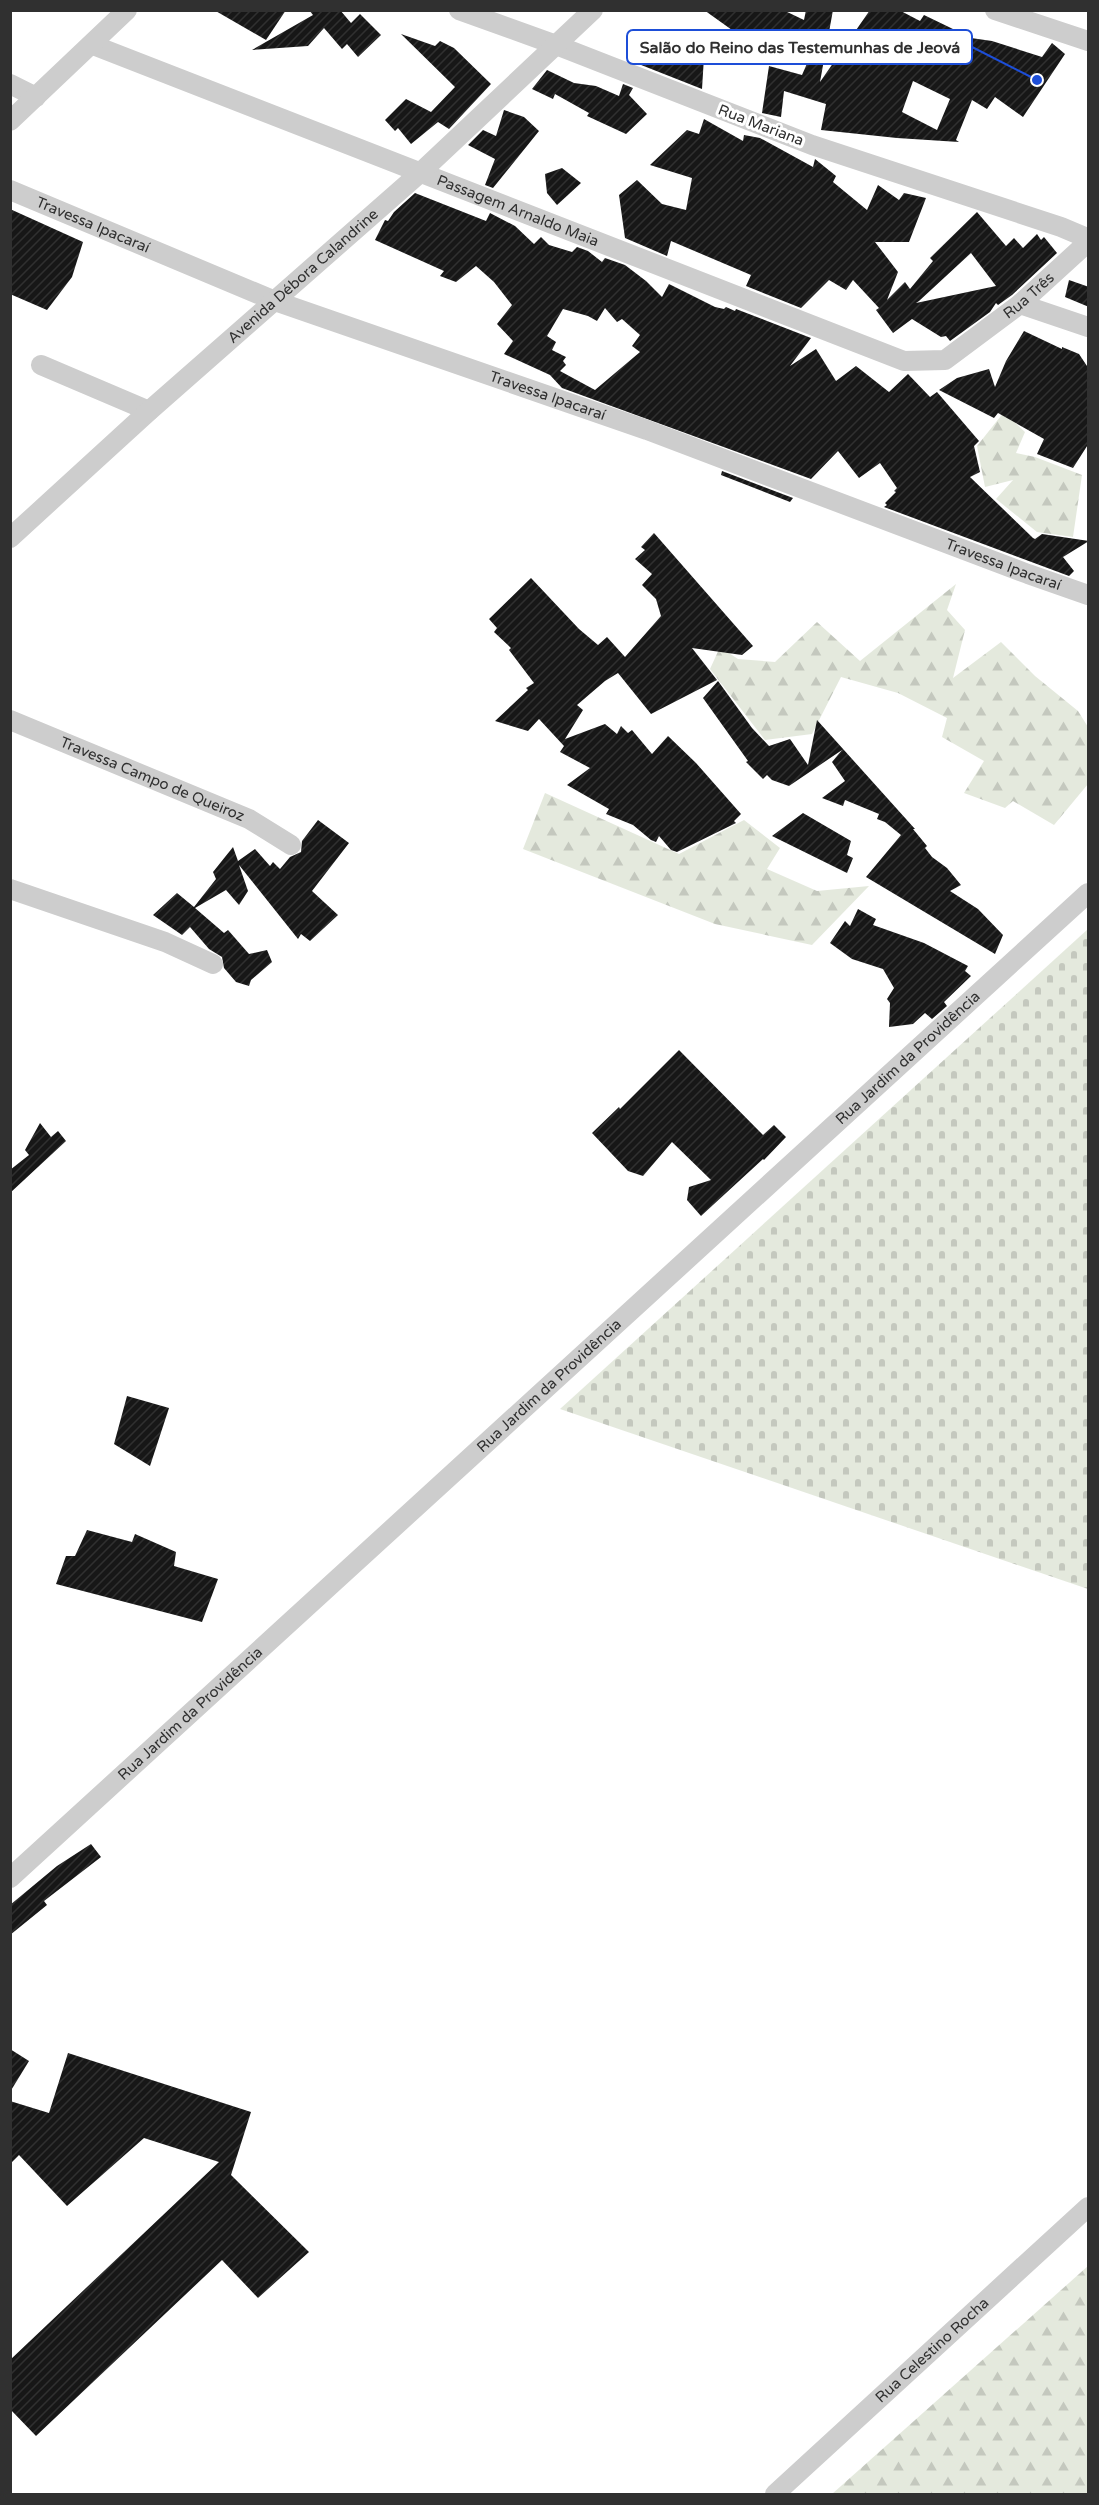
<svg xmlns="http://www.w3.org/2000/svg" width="1099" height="2505" font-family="'Varela Round',sans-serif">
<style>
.forest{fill:url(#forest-firs)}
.cemetery{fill:url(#cemetery-stones)}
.building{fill:url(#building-hatch);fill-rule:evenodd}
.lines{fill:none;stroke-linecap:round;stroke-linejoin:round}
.minor{stroke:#cdcdcd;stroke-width:20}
.labels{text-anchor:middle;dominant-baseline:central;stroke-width:6;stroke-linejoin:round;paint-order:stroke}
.street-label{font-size:15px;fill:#303030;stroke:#fff}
.leader{fill:none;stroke:#1d4ed8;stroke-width:2}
.callout-dot{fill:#1d4ed8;stroke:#fff;stroke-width:2}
.callout{fill:#fff;stroke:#1d4ed8;stroke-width:2}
.callout-label{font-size:16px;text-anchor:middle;font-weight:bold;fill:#303030}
</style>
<defs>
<pattern id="forest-firs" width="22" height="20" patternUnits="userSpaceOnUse" patternTransform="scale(1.5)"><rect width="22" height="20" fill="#e4e9dd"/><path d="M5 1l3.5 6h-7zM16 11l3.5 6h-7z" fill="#c4c8be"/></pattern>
<pattern id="cemetery-stones" width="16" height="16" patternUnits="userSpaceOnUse" patternTransform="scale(1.5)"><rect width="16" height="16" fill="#e4e9dd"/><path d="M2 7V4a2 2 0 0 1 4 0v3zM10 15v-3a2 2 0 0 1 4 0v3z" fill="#c4c8be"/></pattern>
<pattern id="building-hatch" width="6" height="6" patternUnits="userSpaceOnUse" patternTransform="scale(1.5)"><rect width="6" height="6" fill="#171717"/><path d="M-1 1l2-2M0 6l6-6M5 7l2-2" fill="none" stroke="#303030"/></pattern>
</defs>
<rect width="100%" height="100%" fill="#fff"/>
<g class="forest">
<polygon points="1004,412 1025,432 1016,453 1035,457 1082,475 1073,537 1037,532 996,499 1013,480 985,487 977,446"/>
<polygon points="956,584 947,610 965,630 953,678 1001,642 1035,676 1078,711 1088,727 1088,784 1054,825 1013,801 1005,808 964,793 984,761 942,737 947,718 898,693 841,677 812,734 765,740 710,669 720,647 738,659 775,662 817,622 860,661"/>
<polygon points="545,793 679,854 744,820 780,848 767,869 817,891 869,886 812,945 715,924 523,849"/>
<polygon points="1088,2266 1088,2494 832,2494"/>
</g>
<polygon class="cemetery" points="1088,929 1088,1589 560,1409"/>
<g class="building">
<polygon points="214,10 286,10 266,40"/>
<polygon points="309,10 340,10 351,23 360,14 381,35 358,57 347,44 342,49 324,28 308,46 252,50 313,15"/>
<path d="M704 10H783L804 20 806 10H833L820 82 870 10H899L920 21 924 15 953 29 950 35 992 41 1042 57 1052 43 1065 54 1023 117 995 97 987 109 972 100 956 140 959 142 897 138 821 130 826 104 784 91 781 117 762 113 769 66 802 75 816 43 792 38 746 40ZM913 81 950 99 937 130 902 112Z"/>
<polygon points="642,32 662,40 662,45 704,57 702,89 631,61"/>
<polygon points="401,34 435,46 440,41 454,48 491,84 449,129 438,122 411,144 398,128 395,131 385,120 406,99 431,112 455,87"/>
<polygon points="547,70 574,83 596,86 619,96 623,84 633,88 629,95 647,114 626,134 587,116 589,113 555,94 553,99 532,89"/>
<polygon points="504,110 524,117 539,131 493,188 485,185 495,159 468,145 483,130 496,136"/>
<path d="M704 119 743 141 744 135 760 138 813 167 815 159 836 176 833 182 867 210 878 185 899 200 904 193 926 198 909 242H875L898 272 887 300 905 282 910 289 933 261 930 258 977 212 1006 246 1014 238 1023 248 1037 234 1041 240 1044 237 1057 253 1012 295 998 305 996 303 990 312 950 341 946 336 941 337 912 319 893 333 876 310 879 308 853 280 846 290 829 280 801 308 746 286 751 275 671 241 667 256 625 238 619 195 637 180 662 204 686 210 692 178 650 165 687 130 699 134ZM971 253 996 286 916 303 919 301Z"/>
<polygon points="562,168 581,183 557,205 547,193 545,174"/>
<path d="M415 193 486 221 490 213 515 226 534 244 541 237 549 245 572 252 577 247 588 251 602 262 605 258 625 265 646 281 662 297 669 284 715 307 724 309 726 307 735 311 736 309 811 338 790 366 816 349 836 381 856 366 889 392 908 374 930 397 937 392 979 441 974 446 980 472 970 477 1033 538 1035 539 1042 534 1089 541 1063 557 1074 571 1069 576 884 507 887 505 885 503 896 492 894 491 897 488 880 463 859 478 838 451 811 479 562 388 550 375 504 354 513 341 497 324 512 305 494 282 476 266 456 282 440 276 444 271 375 240 385 220 388 221 394 212ZM605 308 617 322 622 319 640 335 632 346 640 352 595 390 560 371 566 365 563 361 566 357 552 350 556 342 547 336 563 309 588 316 597 321Z"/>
<polygon points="10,209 83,242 72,277 47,310 10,294"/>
<polygon points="1069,280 1089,287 1089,307 1065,297"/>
<polygon points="1024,331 1062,349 1062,347 1079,354 1089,369 1089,443 1073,468 1037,454 1044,439 998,413 994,418 939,390 957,378 989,369 995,387 1006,361"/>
<polygon points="722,471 793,498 790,502 721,475"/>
<polygon points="654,533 753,646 742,655 692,648 717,680 651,714 618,673 605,681 577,705 583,710 565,739 605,724 617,734 621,726 628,733 632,730 652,754 668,736 696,763 741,814 734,821 736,823 677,852 671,850 659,836 656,842 651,840 633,825 606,814 609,809 567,785 590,768 560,752 564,746 539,719 528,731 495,721 528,690 526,688 534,683 509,650 511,648 494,632 497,628 489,619 531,578 579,629 598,645 607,637 625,657 661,616 656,599 642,585 652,574 635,559 645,550 641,547"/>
<polygon points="718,681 752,728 769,746 790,739 808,765 817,720 915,829 913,829 927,846 925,848 932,857 947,868 961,885 950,891 978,909 1003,935 995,954 866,877 901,835 885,822 877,819 879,814 845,800 843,806 822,798 845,781 832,762 842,750 789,786 772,780 767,775 763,779 746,762 748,761 703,698"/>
<polygon points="803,813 851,841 847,855 853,858 847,873 772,836"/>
<polygon points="318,820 349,843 312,891 338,915 310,941 301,934 298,939 239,865 248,891 239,905 226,890 195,908 224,933 228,930 249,954 267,950 272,962 251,980 249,986 236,982 224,968 222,957 209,949 190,927 182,935 153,915 177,893 194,907 216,879 213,872 233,847 238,861 255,849 270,866 273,862 280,869 290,857 301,852 302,841"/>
<polygon points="858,909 876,919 873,925 924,943 968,966 965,971 971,976 944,1002 947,1006 932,1019 925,1013 913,1024 889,1027 890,1003 887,999 894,988 883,969 852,959 830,943 845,921 850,926"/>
<polygon points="679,1050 763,1135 774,1125 786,1137 764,1160 763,1159 701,1216 687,1200 689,1187 711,1180 672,1142 643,1176 628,1171 592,1133 619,1107 620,1109"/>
<polygon points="40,1123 51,1137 58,1131 66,1141 10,1193 10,1170 29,1155 25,1150"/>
<polygon points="127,1396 169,1408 150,1466 114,1444"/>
<polygon points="87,1530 132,1542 135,1534 176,1552 174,1566 218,1579 202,1622 56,1584 66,1556 75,1556"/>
<polygon points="91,1844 101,1857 44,1901 47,1905 10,1935 10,1905 57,1866"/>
<polygon points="10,2049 29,2061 10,2092"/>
<polygon points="68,2053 251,2112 231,2175 309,2252 258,2298 222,2260 36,2436 10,2409 10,2360 219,2162 144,2138 67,2206 19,2155 10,2164 10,2101 49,2113"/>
</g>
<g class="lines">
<g class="minor">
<polyline points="995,10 1088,41"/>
<path id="s1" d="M93 45 904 361 945 360 1020 304 1087 243V238L1061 227 812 145 556 45 459 10"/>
<polyline points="10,84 36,97"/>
<polyline points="10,121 127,10"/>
<path id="s2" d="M10 190 275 301 647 430 1028 574 1088 595"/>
<polyline points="1020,304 1088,327"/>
<polyline points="41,365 149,411"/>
<path id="s3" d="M10 538 149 411 421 172 593 10"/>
<path id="s4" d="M10 720 249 819 291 845"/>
<polyline points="10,889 165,942 213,964"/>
<path id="s5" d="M10 1878 1088 893"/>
<path id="s6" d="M775 2494 1088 2207"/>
</g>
</g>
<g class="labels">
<g class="street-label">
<text transform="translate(761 125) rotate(21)">Rua Mariana</text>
<text stroke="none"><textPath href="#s1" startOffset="456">Passagem Arnaldo Maia</textPath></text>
<text stroke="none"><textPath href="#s2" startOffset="90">Travessa Ipacaraí</textPath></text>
<text stroke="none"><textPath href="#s3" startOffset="393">Avenida Débora Calandrine</textPath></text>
<text stroke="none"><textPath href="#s1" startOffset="1017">Rua Três</textPath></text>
<text stroke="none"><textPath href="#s2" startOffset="576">Travessa Ipacaraí</textPath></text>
<text stroke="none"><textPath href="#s2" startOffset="1062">Travessa Ipacaraí</textPath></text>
<text stroke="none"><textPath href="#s4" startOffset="154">Travessa Campo de Queiroz</textPath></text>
<text stroke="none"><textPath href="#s5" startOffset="1216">Rua Jardim da Providência</textPath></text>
<text stroke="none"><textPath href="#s5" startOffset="730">Rua Jardim da Providência</textPath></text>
<text stroke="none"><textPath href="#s5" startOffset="244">Rua Jardim da Providência</textPath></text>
<text stroke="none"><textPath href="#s6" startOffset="213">Rua Celestino Rocha</textPath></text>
</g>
</g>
<path class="leader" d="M1037 80L972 47"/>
<circle class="callout-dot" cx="1037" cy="80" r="6"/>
<rect class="callout" x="627" y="30" width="345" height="34" rx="6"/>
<g class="callout-label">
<text x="800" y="53">Salão do Reino das Testemunhas de Jeová</text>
</g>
<rect width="1099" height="2505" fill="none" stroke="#303030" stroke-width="24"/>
</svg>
